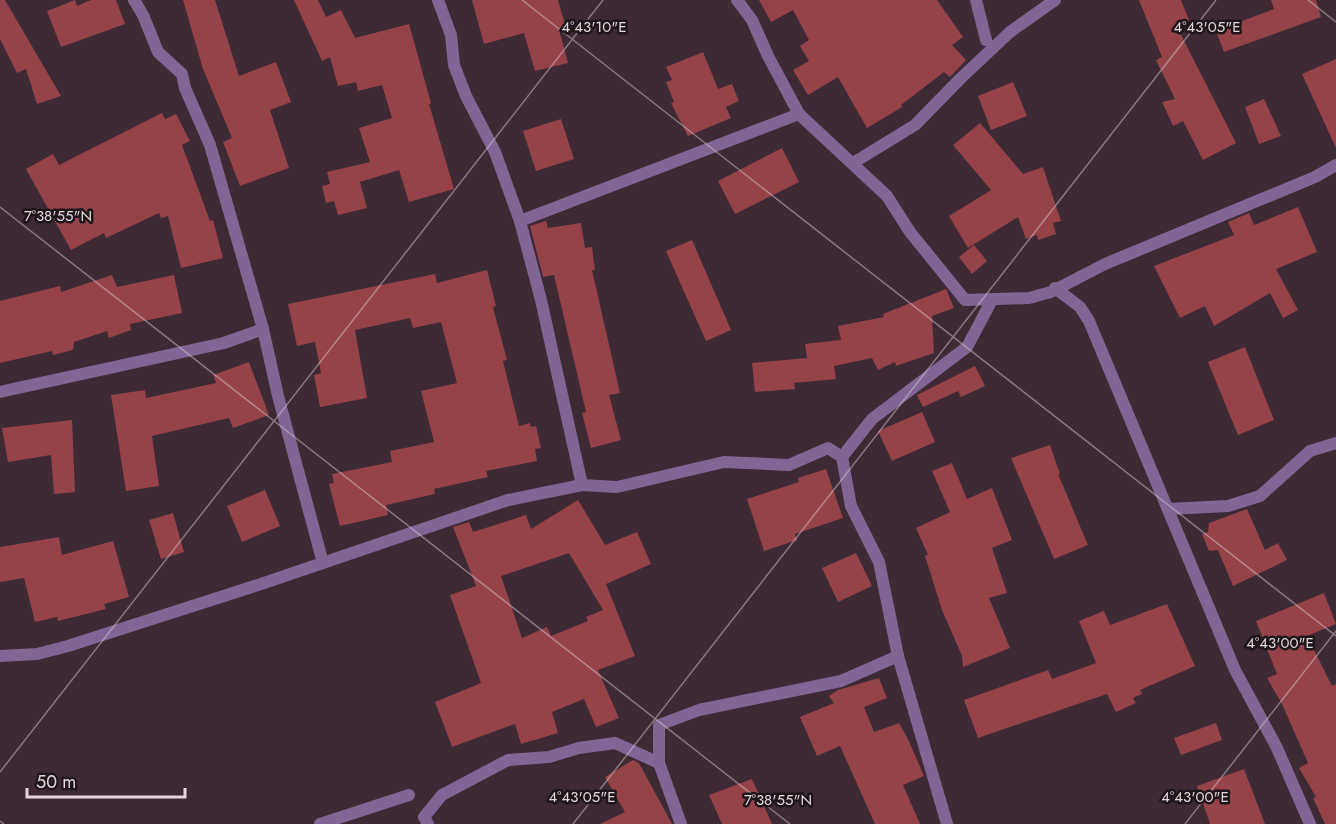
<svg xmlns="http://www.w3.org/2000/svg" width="1336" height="824" font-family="Jost,sans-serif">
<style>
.building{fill:#954249;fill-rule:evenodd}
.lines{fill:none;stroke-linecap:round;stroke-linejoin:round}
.minor{stroke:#816695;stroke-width:12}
.ticks{fill:none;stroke:#e2d5dc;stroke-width:1.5;stroke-opacity:0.45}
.ticks-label{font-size:15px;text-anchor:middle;fill:#e2d5dc;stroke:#1e161a;stroke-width:5;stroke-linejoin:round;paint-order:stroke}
</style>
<rect width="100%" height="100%" fill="#3d2a35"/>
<g class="building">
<polygon points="0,0 5,0 61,96 37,104 26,69 17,73 0,39"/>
<polygon points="75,0 77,6 91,0 116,0 125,24 61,47 47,11"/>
<polygon points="183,0 215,0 239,76 276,62 291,102 270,110 289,168 240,186 223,142 232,138 203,69"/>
<polygon points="294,0 318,0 326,17 341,10 355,38 409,24 431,103 429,104 454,189 409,202 399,170 360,182 367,208 338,215 334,201 326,203 322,186 330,184 327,172 370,162 359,128 392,118 382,85 358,91 356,82 338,86 330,57 322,61"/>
<polygon points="472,0 558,0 566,28 559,30 568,63 535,71 524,33 484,44"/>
<polygon points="759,0 937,0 963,37 952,45 966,60 950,77 944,72 901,105 902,107 867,128 838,77 808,95 793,70 809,61 800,46 809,40 793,10 771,22"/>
<polygon points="1139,0 1181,0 1189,20 1176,25 1236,143 1203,160 1183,121 1173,126 1162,102 1175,99 1156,60 1162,57"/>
<polygon points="1271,0 1316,0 1321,17 1224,52 1216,31 1274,9"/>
<polygon points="703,52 718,89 732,84 739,101 726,107 731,118 688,136 671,103 674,102 666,82 672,80 666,67"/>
<polygon points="1336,59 1336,148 1302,74"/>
<polygon points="1013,82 1027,116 991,130 978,96"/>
<polygon points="1264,99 1281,136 1259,144 1245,107"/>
<polygon points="162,113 165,119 176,114 190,141 182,145 210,221 213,220 223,258 181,268 168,216 161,218 159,213 106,238 104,233 71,250 26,169 53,154 59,165"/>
<polygon points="561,119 574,159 536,171 523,131"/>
<polygon points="980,123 1023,174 1043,167 1061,221 1053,223 1056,234 1038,240 1037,235 1026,239 1018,217 968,248 949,216 991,190 953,145"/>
<polygon points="782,148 799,182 735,214 718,181"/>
<polygon points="1298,207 1317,252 1276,269 1298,310 1283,318 1270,293 1214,326 1205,306 1180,318 1154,266 1234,235 1228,222 1249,213 1254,225"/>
<polygon points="546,221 548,228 581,223 585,248 592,247 595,270 592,270 620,393 609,395 621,440 591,448 582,413 586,412 554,275 543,277 530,226"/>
<polygon points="692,240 731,330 706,341 666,251"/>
<polygon points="974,245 987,261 972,274 959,257"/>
<polygon points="487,270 496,306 493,307 507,360 503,361 519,426 530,423 531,427 536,426 541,448 535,449 537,461 486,471 488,477 434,489 435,494 386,505 388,515 340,526 329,484 334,483 332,474 392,462 390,451 434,442 421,391 457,383 441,322 413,328 410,318 355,330 367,398 320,407 314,375 321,373 315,342 297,346 288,304 435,274 437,283"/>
<polygon points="112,275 117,287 174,275 182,313 130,324 131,330 109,338 107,331 74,342 73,350 53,355 52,351 0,363 0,301 60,286 61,292"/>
<polygon points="946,289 954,308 932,316 934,353 896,366 895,362 878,370 872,358 834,366 836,379 794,383 795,389 755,392 752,363 807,358 805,344 841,340 838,326 884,317 883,314"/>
<polygon points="1245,347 1274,420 1238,435 1208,362"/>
<polygon points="249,362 269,415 233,428 229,418 152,436 159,486 126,491 111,395 145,390 146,398 216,383 213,375"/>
<polygon points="975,366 985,386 961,397 958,391 923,407 917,395"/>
<polygon points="922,412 935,442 892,461 878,431"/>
<polygon points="72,420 75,492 54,494 51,455 8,462 2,428"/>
<polygon points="1050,445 1060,474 1058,474 1088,545 1054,559 1011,458"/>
<polygon points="952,463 967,499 992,488 1012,540 992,548 1007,593 989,598 1010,648 963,667 962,656 942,610 925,556 928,555 916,528 950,512 932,471"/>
<polygon points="826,469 843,518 795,534 797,540 764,551 747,499 799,482 798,478"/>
<polygon points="265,490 280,526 242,542 227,506"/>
<path d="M578 500 605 545 637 532 651 564 606 584 635 656 598 670 619 718 596 727 584 699 552 712 558 733 521 744 515 724 452 747 435 702 481 683 450 595 476 586 453 527 469 522 473 532 526 515 531 529ZM569 553 603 610 586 617 588 621 551 636 547 627 522 638 501 576Z"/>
<polygon points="1247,509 1265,550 1278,543 1287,560 1233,586 1218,550 1209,551 1202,534 1208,532 1209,523"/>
<polygon points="173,513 184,552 161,559 149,520"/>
<polygon points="59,537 62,555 113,541 129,597 104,604 106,609 58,621 57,617 35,622 24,578 0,582 0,547"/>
<polygon points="856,553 872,586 838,602 822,568"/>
<polygon points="1324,593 1336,624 1307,636 1332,686 1336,684 1336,824 1325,824 1313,798 1316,797 1299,768 1308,763 1282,704 1267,678 1277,674 1256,621"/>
<polygon points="1167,604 1195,666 1140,690 1142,694 1133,698 1136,703 1116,712 1107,694 978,738 964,700 1048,670 1052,679 1096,663 1079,621 1104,611 1110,625"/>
<polygon points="879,678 887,698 864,707 874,732 899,723 908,739 924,776 903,785 920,824 875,824 840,746 817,756 800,717 834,703 829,696 838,690"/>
<polygon points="1216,723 1222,740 1181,755 1174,738"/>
<polygon points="633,760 639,763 672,824 600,824 625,812 605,777"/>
<polygon points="1244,769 1265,824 1210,824 1197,786"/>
<polygon points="752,779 772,824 722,824 709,795"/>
</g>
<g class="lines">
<g class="minor">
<polyline points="134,0 143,15 158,52 182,74 185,88 210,145 263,329 278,396 323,563"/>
<polyline points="438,0 451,35 454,65 466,96 495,152 520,221 541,300 582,485"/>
<polyline points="737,0 752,20 768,56 799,114 887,196 910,232 965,300 1029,298 1051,292 1105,264 1315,177 1336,165"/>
<polyline points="976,0 986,40"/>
<polyline points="853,163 915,125 961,78 1010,32 1055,0"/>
<polyline points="520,221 799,114"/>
<polyline points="1055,288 1080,307 1089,321 1235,670 1277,748 1310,824"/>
<polyline points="0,392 224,343 263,329"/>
<polyline points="842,457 872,419 967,347 992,300"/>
<polyline points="1168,509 1228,506 1260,496 1310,451 1336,443"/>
<polyline points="0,656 37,654 68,646 261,584 508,500 582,485 617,487 724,462 789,465 828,448 842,457 851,506 879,562 898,656 947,824"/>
<polyline points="659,763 681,824"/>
<polyline points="320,824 409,795"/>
<polyline points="428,824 424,817 442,795 508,760 549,757 579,748 615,743 659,763 659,725 699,710 841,681 898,656"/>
</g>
</g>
<path class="ticks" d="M522 0 1336 636M1308 0 1336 22M0 207 790 824M0 772 603 0M0 821 4 824M573 824 1216 0M1185 824 1336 631"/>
<g class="ticks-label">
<text x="594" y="32">4°43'10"E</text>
<text x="1207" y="32">4°43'05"E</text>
<text x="58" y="221">7°38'55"N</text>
<text x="1280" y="648">4°43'00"E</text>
<text x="582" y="802">4°43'05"E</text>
<text x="1195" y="802">4°43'00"E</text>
<text x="778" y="805">7°38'55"N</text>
</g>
<path d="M27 788v9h158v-9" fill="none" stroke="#e2d5dc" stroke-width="3"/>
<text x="36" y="788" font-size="18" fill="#e2d5dc" stroke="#1e161a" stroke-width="4.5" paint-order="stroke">50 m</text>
</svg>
